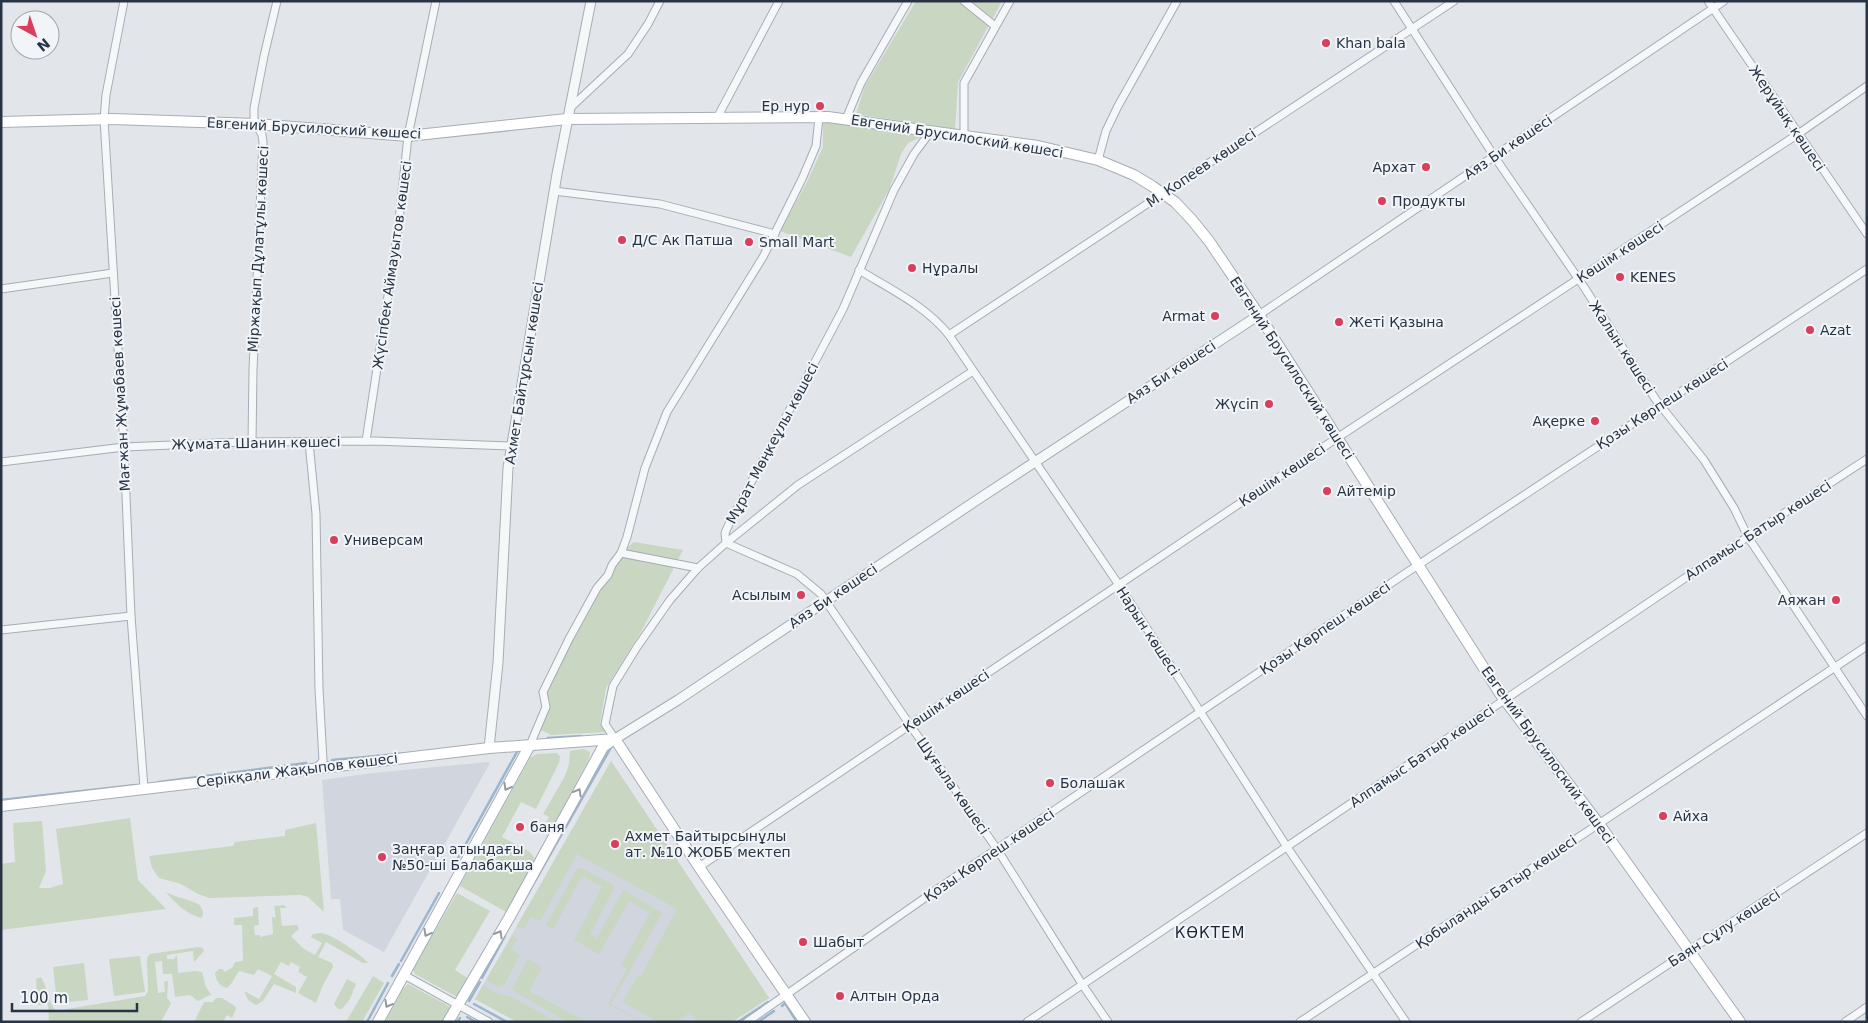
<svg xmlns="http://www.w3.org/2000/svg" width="1868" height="1023" font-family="'DejaVu Sans',sans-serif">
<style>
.built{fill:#d0d5de}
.green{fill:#c8d6c2}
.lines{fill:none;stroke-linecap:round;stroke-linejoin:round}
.stream{stroke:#9ab6ce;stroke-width:2.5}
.minor-casing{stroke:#a6adb6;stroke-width:9}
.tertiary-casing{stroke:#a6adb6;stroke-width:11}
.secondary-casing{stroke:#a6adb6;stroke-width:12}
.minor{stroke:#f5f7f9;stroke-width:7}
.tertiary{stroke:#f5f7f9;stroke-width:9}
.secondary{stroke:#fff;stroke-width:10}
.oneway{stroke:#949aa2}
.poi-dot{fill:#d93e5c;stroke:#f2f5f8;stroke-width:2}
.labels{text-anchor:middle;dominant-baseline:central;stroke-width:4;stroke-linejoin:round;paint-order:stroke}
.poi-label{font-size:14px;fill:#283445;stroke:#f2f5f8;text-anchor:start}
.street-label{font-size:14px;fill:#283445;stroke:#f2f5f8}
.neighbourhood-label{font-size:15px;letter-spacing:1px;fill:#1b2536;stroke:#f2f5f8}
</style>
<rect width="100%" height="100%" fill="#e2e6eb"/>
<g class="built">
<polygon points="611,761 769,998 732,1022 517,1022 475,999"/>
<polygon points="488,762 490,763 384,952 343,930 340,899 331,899 322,780 373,773"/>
</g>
<g class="green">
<polygon points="916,1 1002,1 958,82 955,129 856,114 865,86"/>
<polygon points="823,123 838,123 923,136 908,143 901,154 889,190 851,257 780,231 807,182 823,147"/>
<polygon points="634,542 683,550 641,632 606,688 600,723 606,732 551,735 537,728 546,707 543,692 569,639 621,553"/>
<polygon points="584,749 590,752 589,759 554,825 546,822 549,817 543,814 565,776 569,764 570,751"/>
<polygon points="556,753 558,754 560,757 559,763 536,809 521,802 502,837 530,852 535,859 506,912 460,886 530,758 537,754"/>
<polygon points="611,761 769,998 732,1022 697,1022 690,1012 677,1022 658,1022 623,1002 638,975 641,976 677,909 577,854 540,921 531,916 524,929 517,926"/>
<polygon points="130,818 138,880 166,909 1,930 1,864 15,862 13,823 42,821 46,871 39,888 50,888 63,884 56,829"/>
<polygon points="316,823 324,912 308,897 301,895 209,898 198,894 181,884 159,878 152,868 149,856 233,846 235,842 285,836 285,830"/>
<polygon points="581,868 615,886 590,934 597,938 623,890 662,913 611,1004 642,1022 608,1004 627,969 621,966 650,913 629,901 599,954 574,940 602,887 582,876 553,929 546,925 577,869"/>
<path d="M166 892C177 898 189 899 200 905L203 912 202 918C187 915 175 903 166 892Z"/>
<polygon points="457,893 490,911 455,970 469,979 459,996 455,996 415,974 413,969"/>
<path d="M284 905 287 908H280L282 926 297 925 299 929 291 936 304 949 315 955 322 943 311 937 312 935C314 934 317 933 320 933 331 933 362 955 368 963H363L326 942 318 957 332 963 333 967 323 985 316 1003 298 993 307 977 298 972 300 967 291 962 289 966 281 962 274 974 296 987V993L274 984 263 1001 256 1005 248 1000 244 991 259 999 272 976 258 969 254 975 239 971 231 984 227 988C219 986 216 981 215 973L219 969H223L224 972 232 968 235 962 243 961 242 925H234V918L253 916V908L258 907 259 925 254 926 255 935H260V937L273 934 272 917 276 918 274 906Z"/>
<polygon points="512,936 517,939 511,950 520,955 504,985 498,987 486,980"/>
<polygon points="198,947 203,948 204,951 194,962 193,951 167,955 167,959 174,959 177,955 178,973 195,971 202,972 206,987 212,996 210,995 198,1001 190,995 175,997 172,974 163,974 162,961 155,962 158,993 165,992 164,982 168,981 167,998 171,1003 161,1022 49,1022 48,1004 38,1005 36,979 41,977 45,985 46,992 55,1011 145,996 148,991 147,958 150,954"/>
<polygon points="140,956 145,992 114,996 109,959"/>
<polygon points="528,959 542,967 529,991 587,1022 568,1022 512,990"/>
<polygon points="84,963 88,1000 57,1003 53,967"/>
<polygon points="373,976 384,983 362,1022 346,1022"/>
<polygon points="347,979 356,984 350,999 342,1009 338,1009 334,1004"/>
<polygon points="408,984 449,1006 451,1009 445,1022 385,1022 403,989"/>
<polygon points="483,985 498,994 510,996 557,1022 517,1022 475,999"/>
<polygon points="216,998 222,998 235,1006 236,1009 232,1018 227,1015 223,1022 194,1022 204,1002 213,1002"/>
</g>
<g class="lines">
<g class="stream">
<polyline points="548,738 581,736"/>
<polyline points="332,760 409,753"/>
<polyline points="159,782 306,763"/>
<polyline points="1,800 136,785"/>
<polyline points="452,869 518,750"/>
<polyline points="522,904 613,744"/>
<polyline points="401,961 439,893"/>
<polyline points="392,976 399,964"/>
<polyline points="482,978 505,936"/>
<polyline points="469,1001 480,982"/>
<polyline points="474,1004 507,1022"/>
<polyline points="782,1006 785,1003 797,1022"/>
<polyline points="467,1017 476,1022"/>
<polyline points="367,1022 388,983"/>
<polyline points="457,1022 460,1018"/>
<polyline points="738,1022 768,1002"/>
<polyline points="758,1022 774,1011"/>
</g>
<g class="minor-casing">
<g id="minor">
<polyline points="124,1 106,95 104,119 124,447 131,616 144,788"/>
<polyline points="964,1 995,26"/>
<polyline points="1394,1 1494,156 1584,287 1656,400 1704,460 1734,508 1748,537 1867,716"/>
<polyline points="1708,1 1867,234"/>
<polyline points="569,109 628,54 648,24 660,1"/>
<polyline points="717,118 779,1"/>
<polyline points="846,119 861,83 908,1"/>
<polyline points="964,135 964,83 1010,1"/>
<polyline points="1098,160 1106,131 1118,106 1177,1"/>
<polyline points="554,191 660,204 775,234"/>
<path d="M859 270C890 289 926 306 949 335L1119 585 1287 847 1406 1022"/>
<polyline points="1,289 113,273"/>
<polyline points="1259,315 1724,1"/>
<polyline points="949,335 1454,1"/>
<polyline points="973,371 798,485 726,543 797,574 821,594 910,725 997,849 1082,984 1108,1022"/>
<polyline points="366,441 398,230 408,136 436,1"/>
<polyline points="252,442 253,370 263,142 262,135 254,120 254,108 264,56 277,1"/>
<polyline points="309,442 316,514 319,689 323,761 317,767"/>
<polyline points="1,462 124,447 244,442 375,441 512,446"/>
<polyline points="621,553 698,568"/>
<polyline points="1,630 131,616"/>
<polyline points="615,739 605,724 613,686 637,647 670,600 698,568 726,543 725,533 729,524 843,309 894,190 914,154 931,131"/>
<polyline points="530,745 546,707 543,692 569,639 597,588 608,575 612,565 621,553 627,537 645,468 667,412 763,257 802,179 816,146 819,117"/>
<polyline points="699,867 1337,438 1798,134 1867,86"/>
<polyline points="404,975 489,1022"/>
<polyline points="747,1022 942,886 1406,573 1867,269"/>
<polyline points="1027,1022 1688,576 1867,459"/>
<polyline points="1300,1022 1867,646"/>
<polyline points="1581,1022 1867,833"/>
<polyline points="1845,1022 1867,1007"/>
</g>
</g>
<g class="tertiary-casing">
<g id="tertiary">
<polyline points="615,739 678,700 980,498 1259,315"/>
<polyline points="489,748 498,663 508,468 557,174 591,1"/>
</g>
</g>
<g class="secondary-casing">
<g id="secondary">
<polyline points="1,122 113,119 256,124 408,136 567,119 828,117 1038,146 1098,160 1134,175 1152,186 1175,202 1192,220 1209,241 1259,315 1501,695 1599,824 1740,1022"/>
<polyline points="615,739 699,867 805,1022"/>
<polyline points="1,806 489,748 615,739"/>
<polyline points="378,1022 530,745"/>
<polyline points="448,1022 509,918 603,747 614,739"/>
</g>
</g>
<use href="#minor" class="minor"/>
<use href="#tertiary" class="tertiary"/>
<use href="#secondary" class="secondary"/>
</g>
<defs><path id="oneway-chevron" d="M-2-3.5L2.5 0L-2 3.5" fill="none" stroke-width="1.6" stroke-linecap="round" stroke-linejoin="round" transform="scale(1.25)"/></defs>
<g class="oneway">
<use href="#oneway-chevron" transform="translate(507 787) rotate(119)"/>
<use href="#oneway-chevron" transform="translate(578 792) rotate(-61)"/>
<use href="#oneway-chevron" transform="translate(427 933) rotate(119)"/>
<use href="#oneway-chevron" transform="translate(499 934) rotate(-60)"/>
<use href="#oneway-chevron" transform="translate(388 1004) rotate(119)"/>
</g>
<g class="poi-dot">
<circle cx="1326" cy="43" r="5"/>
<circle cx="820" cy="106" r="5"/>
<circle cx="1426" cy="167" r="5"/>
<circle cx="1382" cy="201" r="5"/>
<circle cx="622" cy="240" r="5"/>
<circle cx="749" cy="242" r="5"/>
<circle cx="912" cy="268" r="5"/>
<circle cx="1620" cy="277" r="5"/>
<circle cx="1215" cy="316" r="5"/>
<circle cx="1339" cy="322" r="5"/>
<circle cx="1810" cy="330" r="5"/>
<circle cx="1269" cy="404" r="5"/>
<circle cx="1595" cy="421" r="5"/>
<circle cx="1327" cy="491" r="5"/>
<circle cx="334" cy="540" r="5"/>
<circle cx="801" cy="595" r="5"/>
<circle cx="1836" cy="600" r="5"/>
<circle cx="1050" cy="783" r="5"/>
<circle cx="1663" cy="816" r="5"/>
<circle cx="520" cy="827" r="5"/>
<circle cx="615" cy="844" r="5"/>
<circle cx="382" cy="857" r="5"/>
<circle cx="803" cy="942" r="5"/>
<circle cx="840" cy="996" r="5"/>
</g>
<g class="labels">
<g class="poi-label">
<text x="1336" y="43">Khan bala</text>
<text x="810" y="106" text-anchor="end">Ер нур</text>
<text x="1416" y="167" text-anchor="end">Архат</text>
<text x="1392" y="201">Продукты</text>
<text x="632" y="240">Д/С Ак Патша</text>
<text x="759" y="242">Small Mart</text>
<text x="922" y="268">Нұралы</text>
<text x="1630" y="277">KENES</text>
<text x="1205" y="316" text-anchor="end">Armat</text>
<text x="1349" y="322">Жеті Қазына</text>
<text x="1820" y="330">Azat</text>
<text x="1259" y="404" text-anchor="end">Жүсіп</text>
<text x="1585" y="421" text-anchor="end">Ақерке</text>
<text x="1337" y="491">Айтемір</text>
<text x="344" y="540">Универсам</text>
<text x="791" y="595" text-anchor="end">Асылым</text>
<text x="1826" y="600" text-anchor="end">Аяжан</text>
<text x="1060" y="783">Болашак</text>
<text x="1673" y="816">Айха</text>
<text x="530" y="827">баня</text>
<text x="625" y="836">Ахмет Байтырсынұлы<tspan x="625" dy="16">ат. №10 ЖОББ мектеп</tspan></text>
<text x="392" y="849">Заңғар атындағы<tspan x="392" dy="16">№50-ші Балабақша</tspan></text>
<text x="813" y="942">Шабыт</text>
<text x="850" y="996">Алтын Орда</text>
</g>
<g class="street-label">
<text transform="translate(1787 118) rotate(56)">Жерұйық көшесі</text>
<text transform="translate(314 128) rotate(3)">Евгений Брусилоский көшесі</text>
<text transform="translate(957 136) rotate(9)">Евгений Брусилоский көшесі</text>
<text transform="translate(1508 147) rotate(-34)">Аяз Би көшесі</text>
<text transform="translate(1201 168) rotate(-34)">М. Копеев көшесі</text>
<text transform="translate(258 249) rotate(-87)">Міржақып Дұлатұлы көшесі</text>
<text transform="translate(1620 252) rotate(-33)">Көшім көшесі</text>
<text transform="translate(392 265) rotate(-82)">Жүсіпбек Аймауытов көшесі</text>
<text transform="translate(1622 347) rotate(57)">Жалын көшесі</text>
<text transform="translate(1292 368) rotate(57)">Евгений Брусилоский көшесі</text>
<text transform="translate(1171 372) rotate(-33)">Аяз Би көшесі</text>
<text transform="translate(524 373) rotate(-81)">Ахмет Байтұрсын көшесі</text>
<text transform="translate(120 394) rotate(-93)">Мағжан Жұмабаев көшесі</text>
<text transform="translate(1662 404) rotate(-33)">Қозы Көрпеш көшесі</text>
<text transform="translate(256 443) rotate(-1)">Жұмата Шанин көшесі</text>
<text transform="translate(772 443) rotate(-62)">Мұрат Мөңкеұлы көшесі</text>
<text transform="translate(1282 475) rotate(-34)">Көшім көшесі</text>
<text transform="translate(1758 530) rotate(-33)">Алпамыс Батыр көшесі</text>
<text transform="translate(833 596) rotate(-34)">Аяз Би көшесі</text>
<text transform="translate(1325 628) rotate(-34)">Қозы Көрпеш көшесі</text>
<text transform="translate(1148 631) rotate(57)">Нарын көшесі</text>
<text transform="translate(946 701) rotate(-34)">Көшім көшесі</text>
<text transform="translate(1548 755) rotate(54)">Евгений Брусилоский көшесі</text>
<text transform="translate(1422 756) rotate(-34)">Алпамыс Батыр көшесі</text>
<text transform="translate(297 770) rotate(-7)">Серікқали Жақыпов көшесі</text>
<text transform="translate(953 786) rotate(55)">Шұғыла көшесі</text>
<text transform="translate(989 855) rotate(-34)">Қозы Көрпеш көшесі</text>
<text transform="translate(1496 892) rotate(-34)">Қобыланды Батыр көшесі</text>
<text transform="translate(1724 928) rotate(-33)">Баян Сұлу көшесі</text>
</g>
<g class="neighbourhood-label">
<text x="1210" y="933">КӨКТЕМ</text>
</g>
</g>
<rect width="1868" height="1023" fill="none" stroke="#283445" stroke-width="5"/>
<g transform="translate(35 35) rotate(140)"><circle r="24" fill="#f2f5f8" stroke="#a1a8b0"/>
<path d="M0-4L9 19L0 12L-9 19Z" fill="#d93e5c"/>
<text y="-8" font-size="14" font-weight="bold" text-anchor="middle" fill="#283445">N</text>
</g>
<path d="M12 1003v8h125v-8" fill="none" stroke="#283445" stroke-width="2.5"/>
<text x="20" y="1003" font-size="15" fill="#283445" stroke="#f2f5f8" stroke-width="4" paint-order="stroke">100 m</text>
</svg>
